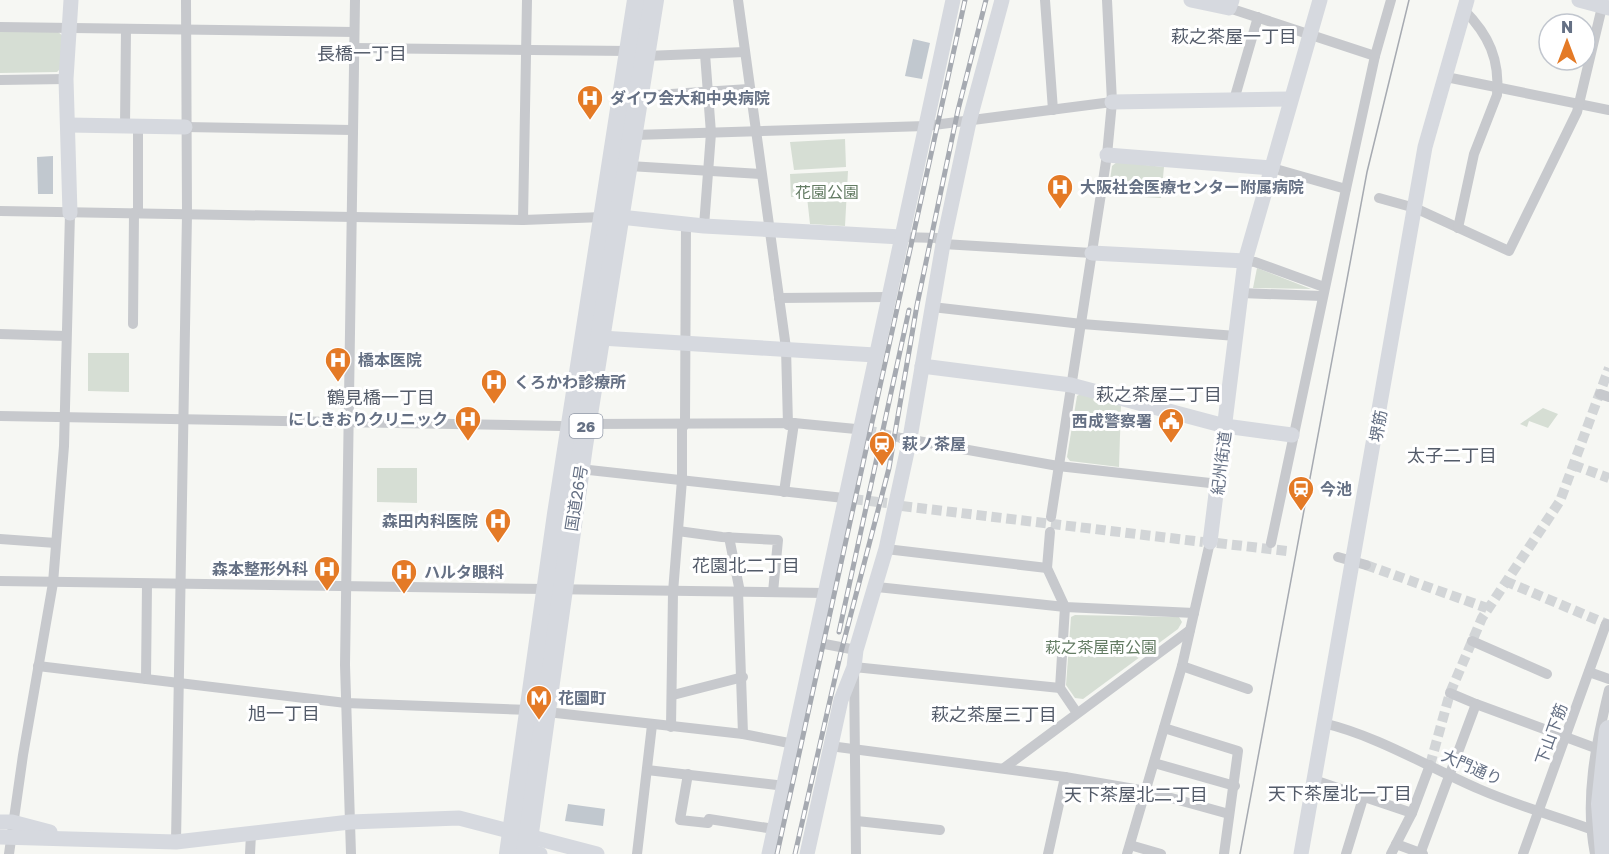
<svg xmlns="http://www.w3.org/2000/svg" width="1609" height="854" font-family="'Golos Text','Noto Sans JP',sans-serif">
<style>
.green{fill:#d6ded4}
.water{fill:#c1c8cf}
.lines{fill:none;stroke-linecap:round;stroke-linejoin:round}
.street-tunnel{stroke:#d2d5d7;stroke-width:10;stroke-dasharray:10 5;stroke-linecap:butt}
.street{stroke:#c7c9cd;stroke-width:10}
.secondary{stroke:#d6d9df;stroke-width:15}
.highway{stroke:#d6d9df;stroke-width:20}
.tram{stroke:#a6aab1;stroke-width:1.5}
.rail-casing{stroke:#a6aab1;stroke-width:5}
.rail{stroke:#fff;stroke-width:3;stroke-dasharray:9;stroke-linecap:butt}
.labels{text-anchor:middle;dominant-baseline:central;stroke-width:6;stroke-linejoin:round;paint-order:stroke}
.shield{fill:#fff;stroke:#939ba9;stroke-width:1.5}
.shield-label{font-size:15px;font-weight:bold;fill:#657084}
.poi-label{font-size:16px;font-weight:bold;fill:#657084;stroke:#fff;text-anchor:start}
.park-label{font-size:16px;fill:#647c64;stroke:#fff}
.street-label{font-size:16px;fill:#657084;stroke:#fff}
.neighbourhood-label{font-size:18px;fill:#535b69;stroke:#fff}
</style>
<rect width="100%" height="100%" fill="#f6f7f3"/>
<g class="green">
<polygon points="0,31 58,32 63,36 61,68 57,72 0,73"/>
<polygon points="845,139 846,167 794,170 790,142"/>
<polygon points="1117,162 1164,167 1161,198 1108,195 1112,166"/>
<polygon points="848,171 845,226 810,224 807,197 791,197 790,174"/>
<polygon points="1257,268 1311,289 1253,288"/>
<polygon points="88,353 129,353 129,392 88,391"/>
<polygon points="1082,393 1121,405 1119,467 1070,461 1067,457 1077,396"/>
<polygon points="1543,408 1558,414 1548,428 1529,421 1527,427 1520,424"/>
<polygon points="377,468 417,468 417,503 377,502"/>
<polygon points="1075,615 1179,617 1182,622 1178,629 1083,699 1075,698 1066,685 1071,617"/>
</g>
<g class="water">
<polygon points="913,39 930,43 922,79 905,76"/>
<polygon points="53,156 53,194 38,194 37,157"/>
<polygon points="568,804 605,809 603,826 565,821"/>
</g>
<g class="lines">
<g class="street-tunnel">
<polyline points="866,430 901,438"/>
<polyline points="1573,465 1609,478"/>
<polyline points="853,499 887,503"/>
<polyline points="902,506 1203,542"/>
<polyline points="1217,543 1287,551"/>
<polyline points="1366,565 1487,608"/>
<polyline points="1505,581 1609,625"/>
<polyline points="1430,765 1450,693 1482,618 1560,501 1609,368"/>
</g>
<g class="street">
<polyline points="738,0 786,348 788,425"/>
<polyline points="1045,0 1053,110"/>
<polyline points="1229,8 1375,56"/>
<polyline points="0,27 354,32"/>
<polyline points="354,48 629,51"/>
<polyline points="646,56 745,52"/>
<polyline points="1446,77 1609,110"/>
<polyline points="0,80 66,79"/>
<polyline points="640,96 749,89"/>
<polyline points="1234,100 1258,17"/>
<polyline points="125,126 126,29"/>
<polyline points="138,126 138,213"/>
<polyline points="185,127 352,130"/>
<polyline points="634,135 926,126 1112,102"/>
<polyline points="629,166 761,174"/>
<polyline points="1272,168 1346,189"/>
<polyline points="1379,198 1415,208 1509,251 1577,112 1602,7"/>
<polyline points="0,211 523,220 603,217"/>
<polyline points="523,220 527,0"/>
<polyline points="704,226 711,133 705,54"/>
<path d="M1458 228 1474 154 1497 95C1500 60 1489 35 1464 10"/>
<polyline points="901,237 937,238 943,244 1092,253"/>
<polyline points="1245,261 1255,262 1324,287"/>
<polyline points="1241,293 1322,296"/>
<polyline points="779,298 888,297"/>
<polyline points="932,307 1082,324 1236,336"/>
<polyline points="133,324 134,213"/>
<polyline points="0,334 66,336"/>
<polyline points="1600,394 1609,397"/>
<polyline points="0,416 561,426"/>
<polyline points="587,424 794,423 866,430"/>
<polyline points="901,438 1058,466 1219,484"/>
<polyline points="580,469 853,499"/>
<polyline points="784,492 794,423"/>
<polyline points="1051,517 1107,155 1112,102 1107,0"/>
<polyline points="678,531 722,537 778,540 773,592"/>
<polyline points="1050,532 1047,568 1065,607 1060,688 1077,713"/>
<polyline points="729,537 740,592"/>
<polyline points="0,539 56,543"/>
<polyline points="1271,543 1346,189 1375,56 1391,0"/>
<polyline points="886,549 1047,568"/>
<polyline points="1338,557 1366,565"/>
<polyline points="0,581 825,593"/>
<polyline points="877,587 1065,607 1194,613"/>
<polyline points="738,591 743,734"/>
<polyline points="1472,641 1547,674"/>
<polyline points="814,642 856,650"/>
<polyline points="38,666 346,703 531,710"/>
<polyline points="1182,666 1248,689"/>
<polyline points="1589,672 1609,679"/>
<polyline points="146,679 147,584"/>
<polyline points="1450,693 1476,704"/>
<polyline points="673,695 743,677"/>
<polyline points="547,712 743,734 794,744"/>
<path d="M1323 723C1378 736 1428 767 1479 789 1520 807 1563 818 1604 834"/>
<polyline points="671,727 673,592 682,480 682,429 685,423 686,224"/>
<polyline points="1164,728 1238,751 1224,854"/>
<polyline points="830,746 1065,777 1146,791 1229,814"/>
<polyline points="1154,763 1235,786"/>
<polyline points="1004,768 1190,630"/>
<polyline points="647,770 785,786"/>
<polyline points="688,774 680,820 708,823 709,819 774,829"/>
<polyline points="1314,780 1412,813"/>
<polyline points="857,821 940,830"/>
<polyline points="176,842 187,214 186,0"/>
<polyline points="1396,844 1423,854"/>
<polyline points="1130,845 1161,854"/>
<polyline points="9,854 23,755 53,583 64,446 70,213"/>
<polyline points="250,854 251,834"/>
<polyline points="351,854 345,665 355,0"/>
<polyline points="637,854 652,725"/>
<polyline points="856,854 854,667 1060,688"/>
<polyline points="1048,854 1065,777"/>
<polyline points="1127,854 1182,666 1210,542"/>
<polyline points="1346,854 1364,795"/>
<polyline points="1391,854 1412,813 1430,765"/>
<polyline points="1420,854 1476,704 1609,753"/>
<polyline points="1523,854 1606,624"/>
<path d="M1595 854C1584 799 1596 743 1609 690"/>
</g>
<g class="secondary">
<polyline points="1191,0 1229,8 1232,0"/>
<polyline points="1579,0 1609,8"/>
<polyline points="1112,102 1291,99"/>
<polyline points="68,125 185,127"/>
<polyline points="1107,155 1272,168"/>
<polyline points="70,213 66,79 71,0"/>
<polyline points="620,217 704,226 901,237"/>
<polyline points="1092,253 1245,261"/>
<polyline points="601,338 875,355"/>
<polyline points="922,366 1071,385 1225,426 1292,435"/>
<polyline points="1210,542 1245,261 1320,0"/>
<polyline points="0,822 12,822 50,832"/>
<polyline points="0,837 176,842 350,822 459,818 597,854"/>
<polyline points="520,842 527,851 540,854"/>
<polyline points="769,854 953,0"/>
<polyline points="807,854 841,700 854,667 856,650 886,549 910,438 943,244 969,122 1002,0"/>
<polyline points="1301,854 1425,147 1467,0"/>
</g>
<g class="highway">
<polyline points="509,854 557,514 637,0"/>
<polyline points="526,854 583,446 654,0"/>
<polyline points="1605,854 1601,804 1609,730"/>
</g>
<polyline class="tram" points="1240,854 1367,172 1409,0"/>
<g class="rail-casing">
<g id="rail">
<polyline points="839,632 909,310"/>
<polyline points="777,854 965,0"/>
<polyline points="795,854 840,656 889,468 917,305 958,110 986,0"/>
</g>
</g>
<use href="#rail" class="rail"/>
</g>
<defs>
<g id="hospital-pin" transform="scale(1.35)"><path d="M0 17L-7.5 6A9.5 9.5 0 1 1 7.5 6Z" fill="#e47a26" stroke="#fff"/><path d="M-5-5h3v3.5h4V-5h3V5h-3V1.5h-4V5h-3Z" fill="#fff"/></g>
<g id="civic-pin" transform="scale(1.35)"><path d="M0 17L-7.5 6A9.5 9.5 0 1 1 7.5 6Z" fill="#e47a26" stroke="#fff"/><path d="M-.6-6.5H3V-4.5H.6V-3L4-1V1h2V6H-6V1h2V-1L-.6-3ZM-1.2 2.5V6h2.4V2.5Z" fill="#fff"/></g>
<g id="station-pin" transform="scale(1.35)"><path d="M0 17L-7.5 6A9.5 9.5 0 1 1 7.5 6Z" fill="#e47a26" stroke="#fff"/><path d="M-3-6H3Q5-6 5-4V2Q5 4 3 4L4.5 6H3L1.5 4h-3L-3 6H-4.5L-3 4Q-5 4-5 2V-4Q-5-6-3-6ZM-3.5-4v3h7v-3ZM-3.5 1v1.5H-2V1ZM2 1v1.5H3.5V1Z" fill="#fff"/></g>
<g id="metro-pin" transform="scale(1.35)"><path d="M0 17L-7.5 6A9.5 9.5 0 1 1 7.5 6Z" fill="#e47a26" stroke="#fff"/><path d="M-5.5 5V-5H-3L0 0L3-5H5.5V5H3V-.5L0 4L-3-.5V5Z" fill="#fff"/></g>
</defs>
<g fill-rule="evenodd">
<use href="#hospital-pin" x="590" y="98"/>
<use href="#hospital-pin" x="1060" y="187"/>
<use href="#hospital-pin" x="338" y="360"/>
<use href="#hospital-pin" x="494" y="382"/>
<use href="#hospital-pin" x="468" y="419"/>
<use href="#civic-pin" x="1171" y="421"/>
<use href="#station-pin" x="882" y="444"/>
<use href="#station-pin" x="1301" y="489"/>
<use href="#hospital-pin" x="498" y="521"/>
<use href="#hospital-pin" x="327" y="569"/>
<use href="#hospital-pin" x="404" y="572"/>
<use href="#metro-pin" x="539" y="698"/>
</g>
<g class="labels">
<rect class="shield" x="569.5" y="414" width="33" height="24" rx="4.5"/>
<g class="shield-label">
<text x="586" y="426">26</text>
</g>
<g class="poi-label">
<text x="610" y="98">ダイワ会大和中央病院</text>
<text x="1080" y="187">大阪社会医療センター附属病院</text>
<text x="358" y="360">橋本医院</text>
<text x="514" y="382">くろかわ診療所</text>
<text x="448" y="419" text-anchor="end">にしきおりクリニック</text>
<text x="1152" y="421" text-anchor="end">西成警察署</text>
<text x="902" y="444">萩ノ茶屋</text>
<text x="1320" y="489">今池</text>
<text x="478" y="521" text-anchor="end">森田内科医院</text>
<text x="308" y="569" text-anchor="end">森本整形外科</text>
<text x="424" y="572">ハルタ眼科</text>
<text x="558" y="698">花園町</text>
</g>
<g class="park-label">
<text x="827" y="192">花園公園</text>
<text x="1101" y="647">萩之茶屋南公園</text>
</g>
<g class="street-label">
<text transform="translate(1378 426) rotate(-80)">堺筋</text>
<text transform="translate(1221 463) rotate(-83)">紀州街道</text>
<text transform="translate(576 498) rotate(-81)">国道26号</text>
<text transform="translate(1551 734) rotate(-70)">下山下筋</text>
<text transform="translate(1472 767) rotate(24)">大門通り</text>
</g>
<g class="neighbourhood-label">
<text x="1234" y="36">萩之茶屋一丁目</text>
<text x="362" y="53">長橋一丁目</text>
<text x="1159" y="394">萩之茶屋二丁目</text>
<text x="381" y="397">鶴見橋一丁目</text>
<text x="1452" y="455">太子二丁目</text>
<text x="746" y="565">花園北二丁目</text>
<text x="284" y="713">旭一丁目</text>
<text x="994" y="714">萩之茶屋三丁目</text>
<text x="1340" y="793">天下茶屋北一丁目</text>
<text x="1136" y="794">天下茶屋北二丁目</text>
</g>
</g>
<g transform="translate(1567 42)"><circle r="28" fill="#ffffff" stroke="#c1c6ce" stroke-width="1.5"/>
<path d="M0-4.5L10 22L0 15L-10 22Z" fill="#e47a26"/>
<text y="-9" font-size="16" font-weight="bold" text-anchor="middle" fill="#657084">N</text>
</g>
</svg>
